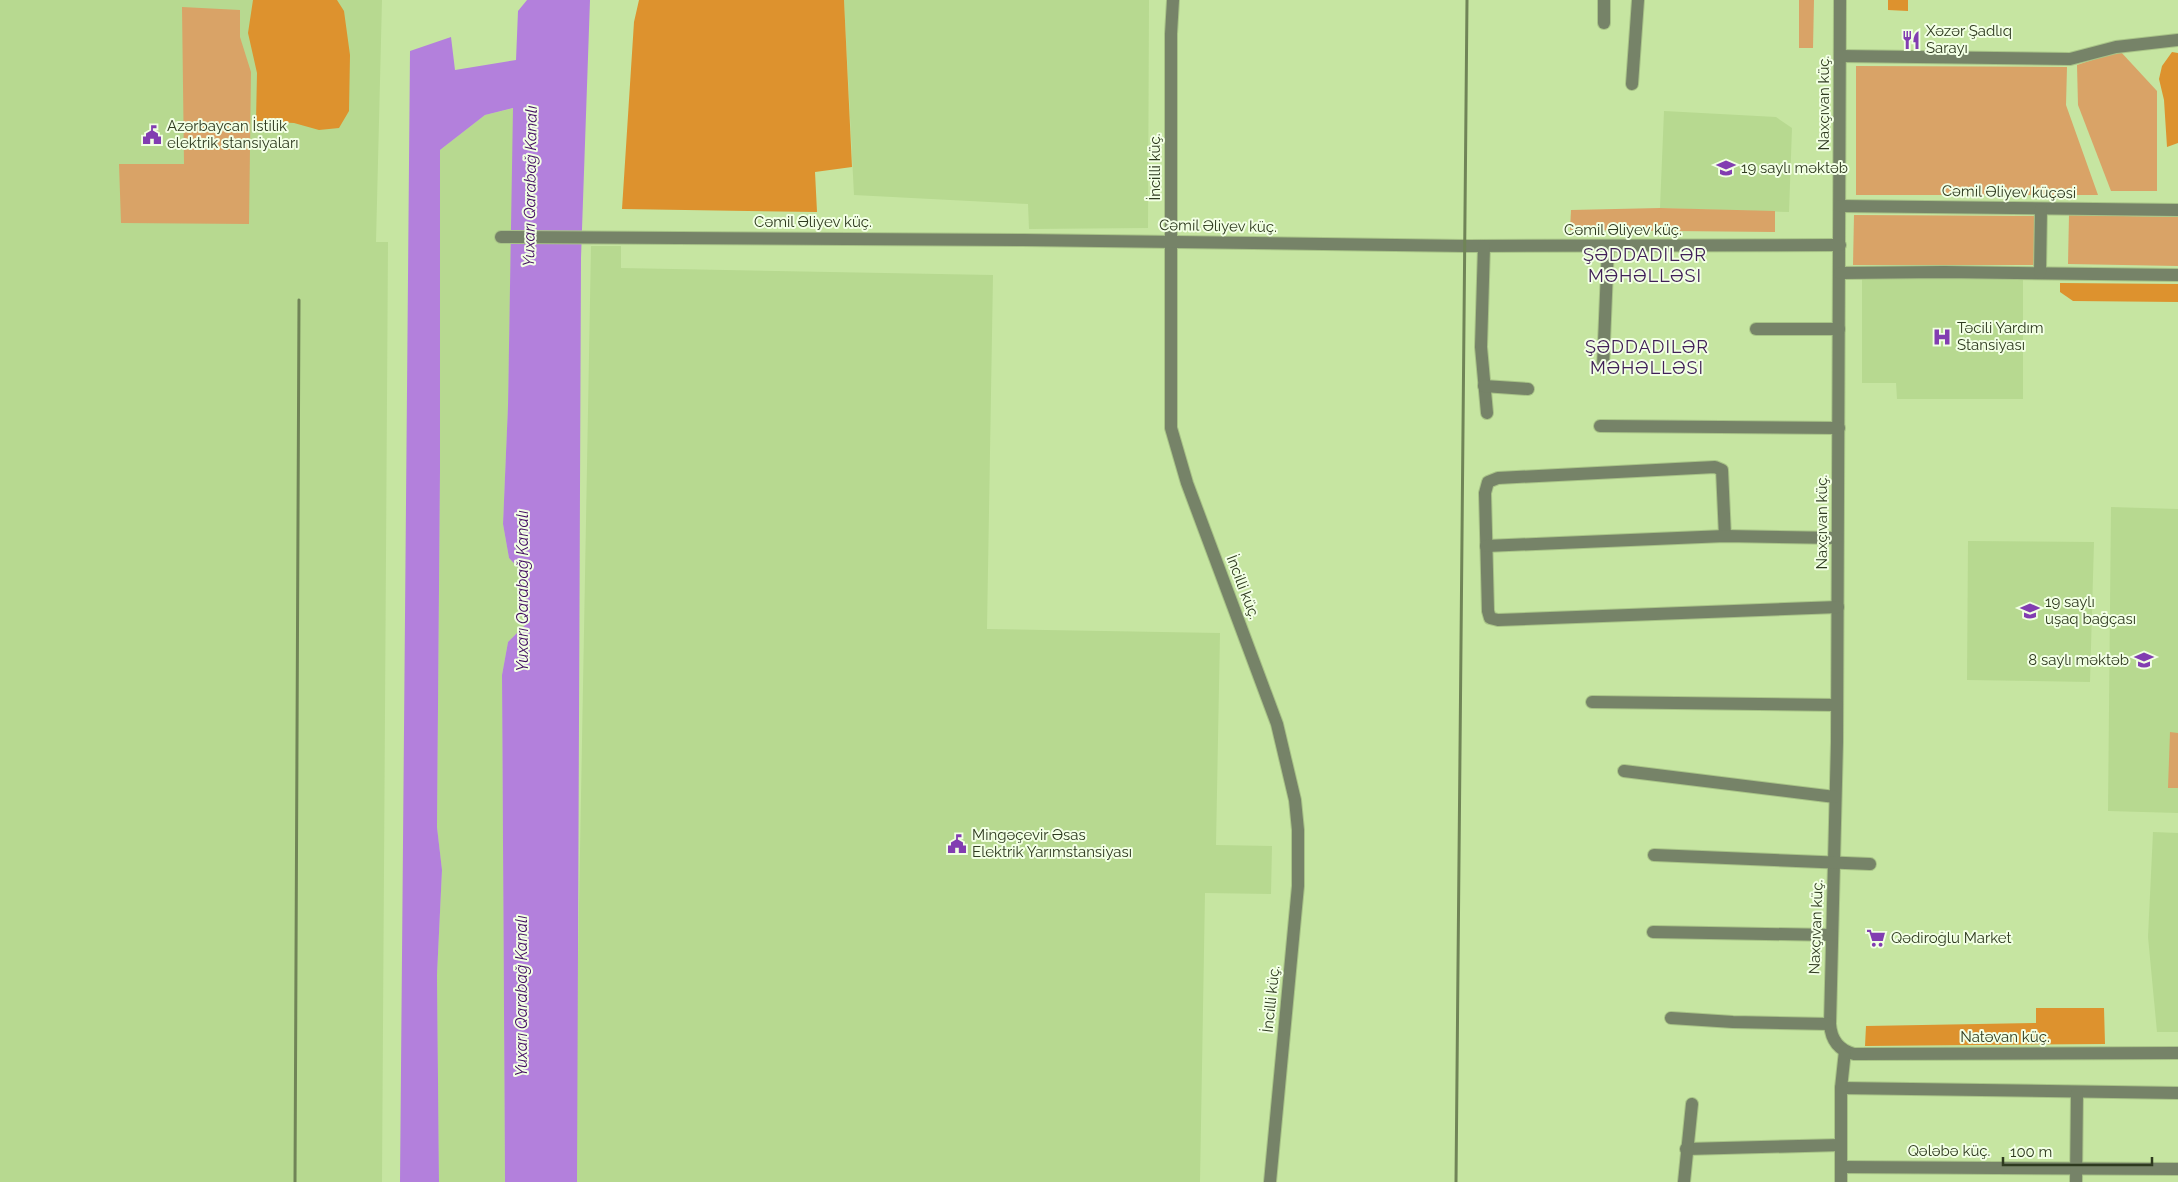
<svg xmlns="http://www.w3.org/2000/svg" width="2178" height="1182" font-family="Raleway,sans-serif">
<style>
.built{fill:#b7d990}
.green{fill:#d9a367}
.forest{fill:#dd922e}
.water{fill:#b380dc}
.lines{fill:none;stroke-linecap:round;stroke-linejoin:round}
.minor-casing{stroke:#a8c387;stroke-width:14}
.minor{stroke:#768368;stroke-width:12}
.rail{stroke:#708457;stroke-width:3}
.labels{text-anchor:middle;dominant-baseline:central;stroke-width:4;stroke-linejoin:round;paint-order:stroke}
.poi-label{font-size:15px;fill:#2e3a1f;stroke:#f2ffe4;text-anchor:start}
.street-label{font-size:15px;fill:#2e3a1f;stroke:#f2ffe4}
.water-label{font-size:16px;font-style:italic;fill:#420d61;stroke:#f2ffe4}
.quarter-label{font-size:18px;letter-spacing:1px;fill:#402058;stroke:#f2ffe4}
</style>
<rect width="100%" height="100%" fill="#c6e5a1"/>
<g class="built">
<polygon points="0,0 382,0 376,242 388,242 382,1182 0,1182"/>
<polygon points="844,0 1149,0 1148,228 1029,229 1028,204 854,195"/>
<polygon points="514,108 508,405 503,524 509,558 526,576 525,625 508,642 502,675 505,1182 439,1182 437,975 442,870 437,827 440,471 440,150 485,115"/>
<polygon points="1664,111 1776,117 1792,128 1789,212 1660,208"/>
<polygon points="591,246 621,246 621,268 993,275 987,629 1220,633 1216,845 1272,846 1271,894 1205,893 1200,1182 574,1182"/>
<polygon points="1862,278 2023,279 2023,399 1897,399 1896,383 1862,383"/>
<polygon points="2111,507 2178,509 2178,813 2108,811"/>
<polygon points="1968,541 2094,542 2090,682 1967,680"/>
<polygon points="2153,832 2178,833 2178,1032 2157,1032 2148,937"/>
</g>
<g class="green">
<polygon points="1799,0 1814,0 1813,48 1799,48"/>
<polygon points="182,7 240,10 240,37 251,72 249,224 121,223 119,164 184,164"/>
<polygon points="2120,51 2157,91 2157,191 2111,191 2078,105 2077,65"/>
<polygon points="1856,66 2067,67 2066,105 2098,195 1856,195"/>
<polygon points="1660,208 1775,211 1775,232 1570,230 1571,210"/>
<polygon points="1854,215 2034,216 2034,265 1853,265"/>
<polygon points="2069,215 2178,217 2178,266 2068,264"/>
<polygon points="2170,732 2178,733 2178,788 2168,788"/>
</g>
<g class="forest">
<polygon points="253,0 337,0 344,11 350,55 349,111 339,128 319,130 294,123 256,121 257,73 248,33"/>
<polygon points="639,0 844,0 852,167 815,172 817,212 622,209 634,22"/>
<polygon points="1888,0 1908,0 1908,11 1888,10"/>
<polygon points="2172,52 2178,53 2178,143 2167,147 2164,100 2159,79 2162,66"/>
<polygon points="2060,283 2178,284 2178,302 2073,301 2060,292"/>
<polygon points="2036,1008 2104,1008 2105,1044 1865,1046 1866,1026 2036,1023"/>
</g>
<polygon class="water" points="527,0 590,0 581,258 577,1182 505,1182 502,675 508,642 525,625 526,576 509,558 503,524 508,405 513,108 485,115 440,150 440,471 437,827 442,870 437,975 439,1182 400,1182 410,51 451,37 455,70 516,60 518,11"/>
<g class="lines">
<g class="minor-casing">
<g id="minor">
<polyline points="1173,0 1171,34 1171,428 1187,483 1277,724 1295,800 1298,830 1298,886 1270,1182"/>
<path d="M1840 0 1837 742 1830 1024C1831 1039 1838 1050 1854 1054L2178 1053"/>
<polyline points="1604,23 1604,0"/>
<polyline points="1840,56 2070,59 2116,47 2178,40"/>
<polyline points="1632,84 1638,0"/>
<polyline points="1840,206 2178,210"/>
<polyline points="501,237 1023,240 1466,246 1840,245"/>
<polyline points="1484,246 1481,347 1487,413"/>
<polyline points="1840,273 1944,272 2178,275"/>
<polyline points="2040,273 2041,209"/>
<polyline points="1756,329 1839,329"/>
<polyline points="1603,367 1608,246"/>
<polyline points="1484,386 1528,389"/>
<polyline points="1600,426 1839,428"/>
<polyline points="1725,536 1722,470 1715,467 1498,478 1488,482 1485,493 1488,611 1490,618 1498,620 1838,607"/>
<polyline points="1486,546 1725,536 1837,538"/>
<polyline points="1592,702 1837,705"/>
<polyline points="1624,771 1835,797"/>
<polyline points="1654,855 1870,864"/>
<polyline points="1653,932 1832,935"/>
<polyline points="1671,1018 1733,1022 1830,1024"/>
<polyline points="1841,1088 2178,1093"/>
<polyline points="1686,1149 1841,1145"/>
<polyline points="1841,1167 2178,1169"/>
<polyline points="1684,1182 1692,1104"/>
<polyline points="1841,1182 1841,1088 1845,1051"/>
<polyline points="2076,1182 2077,1093"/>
</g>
</g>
<use href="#minor" class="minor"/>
<g class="rail">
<polyline points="295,1182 299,300"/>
<polyline points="1456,1182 1467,0"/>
</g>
</g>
<defs>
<g id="restaurant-bare" transform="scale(1.5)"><path d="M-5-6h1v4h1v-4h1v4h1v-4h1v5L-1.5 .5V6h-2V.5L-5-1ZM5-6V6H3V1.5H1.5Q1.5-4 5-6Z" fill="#823db1" stroke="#f2ffe4" stroke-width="2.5" paint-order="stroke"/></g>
<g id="civic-bare" transform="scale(1.5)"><path d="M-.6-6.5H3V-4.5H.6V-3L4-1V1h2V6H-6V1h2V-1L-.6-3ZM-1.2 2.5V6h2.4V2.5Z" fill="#823db1" stroke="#f2ffe4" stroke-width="2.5" paint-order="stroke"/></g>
<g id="school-bare" transform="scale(1.5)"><path d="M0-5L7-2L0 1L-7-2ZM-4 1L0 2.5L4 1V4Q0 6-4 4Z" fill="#823db1" stroke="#f2ffe4" stroke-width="2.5" paint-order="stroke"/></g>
<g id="hospital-bare" transform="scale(1.5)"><path d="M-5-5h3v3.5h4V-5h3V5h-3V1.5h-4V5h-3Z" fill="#823db1" stroke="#f2ffe4" stroke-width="2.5" paint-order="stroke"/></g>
<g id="supermarket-bare" transform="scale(1.5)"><path d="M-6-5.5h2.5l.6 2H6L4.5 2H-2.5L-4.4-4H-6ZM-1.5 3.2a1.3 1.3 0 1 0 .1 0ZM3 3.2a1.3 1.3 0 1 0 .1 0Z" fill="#823db1" stroke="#f2ffe4" stroke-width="2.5" paint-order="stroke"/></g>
</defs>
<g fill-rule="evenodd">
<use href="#restaurant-bare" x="1911" y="40"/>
<use href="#civic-bare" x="152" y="135"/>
<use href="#school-bare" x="1726" y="168"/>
<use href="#hospital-bare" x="1942" y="337"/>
<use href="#school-bare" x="2030" y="611"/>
<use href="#school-bare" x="2144" y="660"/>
<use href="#civic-bare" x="957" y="844"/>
<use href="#supermarket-bare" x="1876" y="938"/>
</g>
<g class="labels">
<g class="poi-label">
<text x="1926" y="31">Xəzər Şadlıq<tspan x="1926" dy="17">Sarayı</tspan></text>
<text x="167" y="126">Azərbaycan İstilik<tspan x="167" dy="17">elektrik stansiyaları</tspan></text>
<text x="1741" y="168">19 saylı məktəb</text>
<text x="1957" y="328">Təcili Yardım<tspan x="1957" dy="17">Stansiyası</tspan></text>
<text x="2045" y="602">19 saylı<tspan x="2045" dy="17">uşaq bağçası</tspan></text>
<text x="2129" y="660" text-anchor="end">8 saylı məktəb</text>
<text x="972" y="835">Mingəçevir Əsas<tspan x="972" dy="17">Elektrik Yarımstansiyası</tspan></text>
<text x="1891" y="938">Qədiroğlu Market</text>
</g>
<g class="street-label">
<text transform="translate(1824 103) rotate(-90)">Naxçıvan küç.</text>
<text transform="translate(1155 167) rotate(-90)">İncilli küç.</text>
<text transform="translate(2009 192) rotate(1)">Cəmil Əliyev küçəsi</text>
<text x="813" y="222">Cəmil Əliyev küç.</text>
<text transform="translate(1218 226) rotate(1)">Cəmil Əliyev küç.</text>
<text x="1623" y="230">Cəmil Əliyev küç.</text>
<text transform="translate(1822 522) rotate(-90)">Naxçıvan küç.</text>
<text transform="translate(1243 587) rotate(69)">İncilli küç.</text>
<text transform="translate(1816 927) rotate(-88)">Naxçıvan küç.</text>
<text transform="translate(1271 999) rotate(-84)">İncilli küç.</text>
<text x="2005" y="1037">Natəvan küç.</text>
<text x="1949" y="1151">Qələbə küç.</text>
</g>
<g class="water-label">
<text transform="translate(530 186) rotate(-89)">Yuxarı Qarabağ Kanalı</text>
<text transform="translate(522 591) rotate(-90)">Yuxarı Qarabağ Kanalı</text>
<text transform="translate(521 996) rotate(-90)">Yuxarı Qarabağ Kanalı</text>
</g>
<g class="quarter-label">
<text x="1645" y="254">ŞƏDDADILƏR<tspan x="1645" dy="21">MƏHƏLLƏSI</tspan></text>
<text x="1647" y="346">ŞƏDDADILƏR<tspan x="1647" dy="21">MƏHƏLLƏSI</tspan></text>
</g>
</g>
<path d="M2003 1157v8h149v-8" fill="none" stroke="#2e3a1f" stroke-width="2.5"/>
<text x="2010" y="1157" font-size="15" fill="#2e3a1f" stroke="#f2ffe4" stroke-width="4" paint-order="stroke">100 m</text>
</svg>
